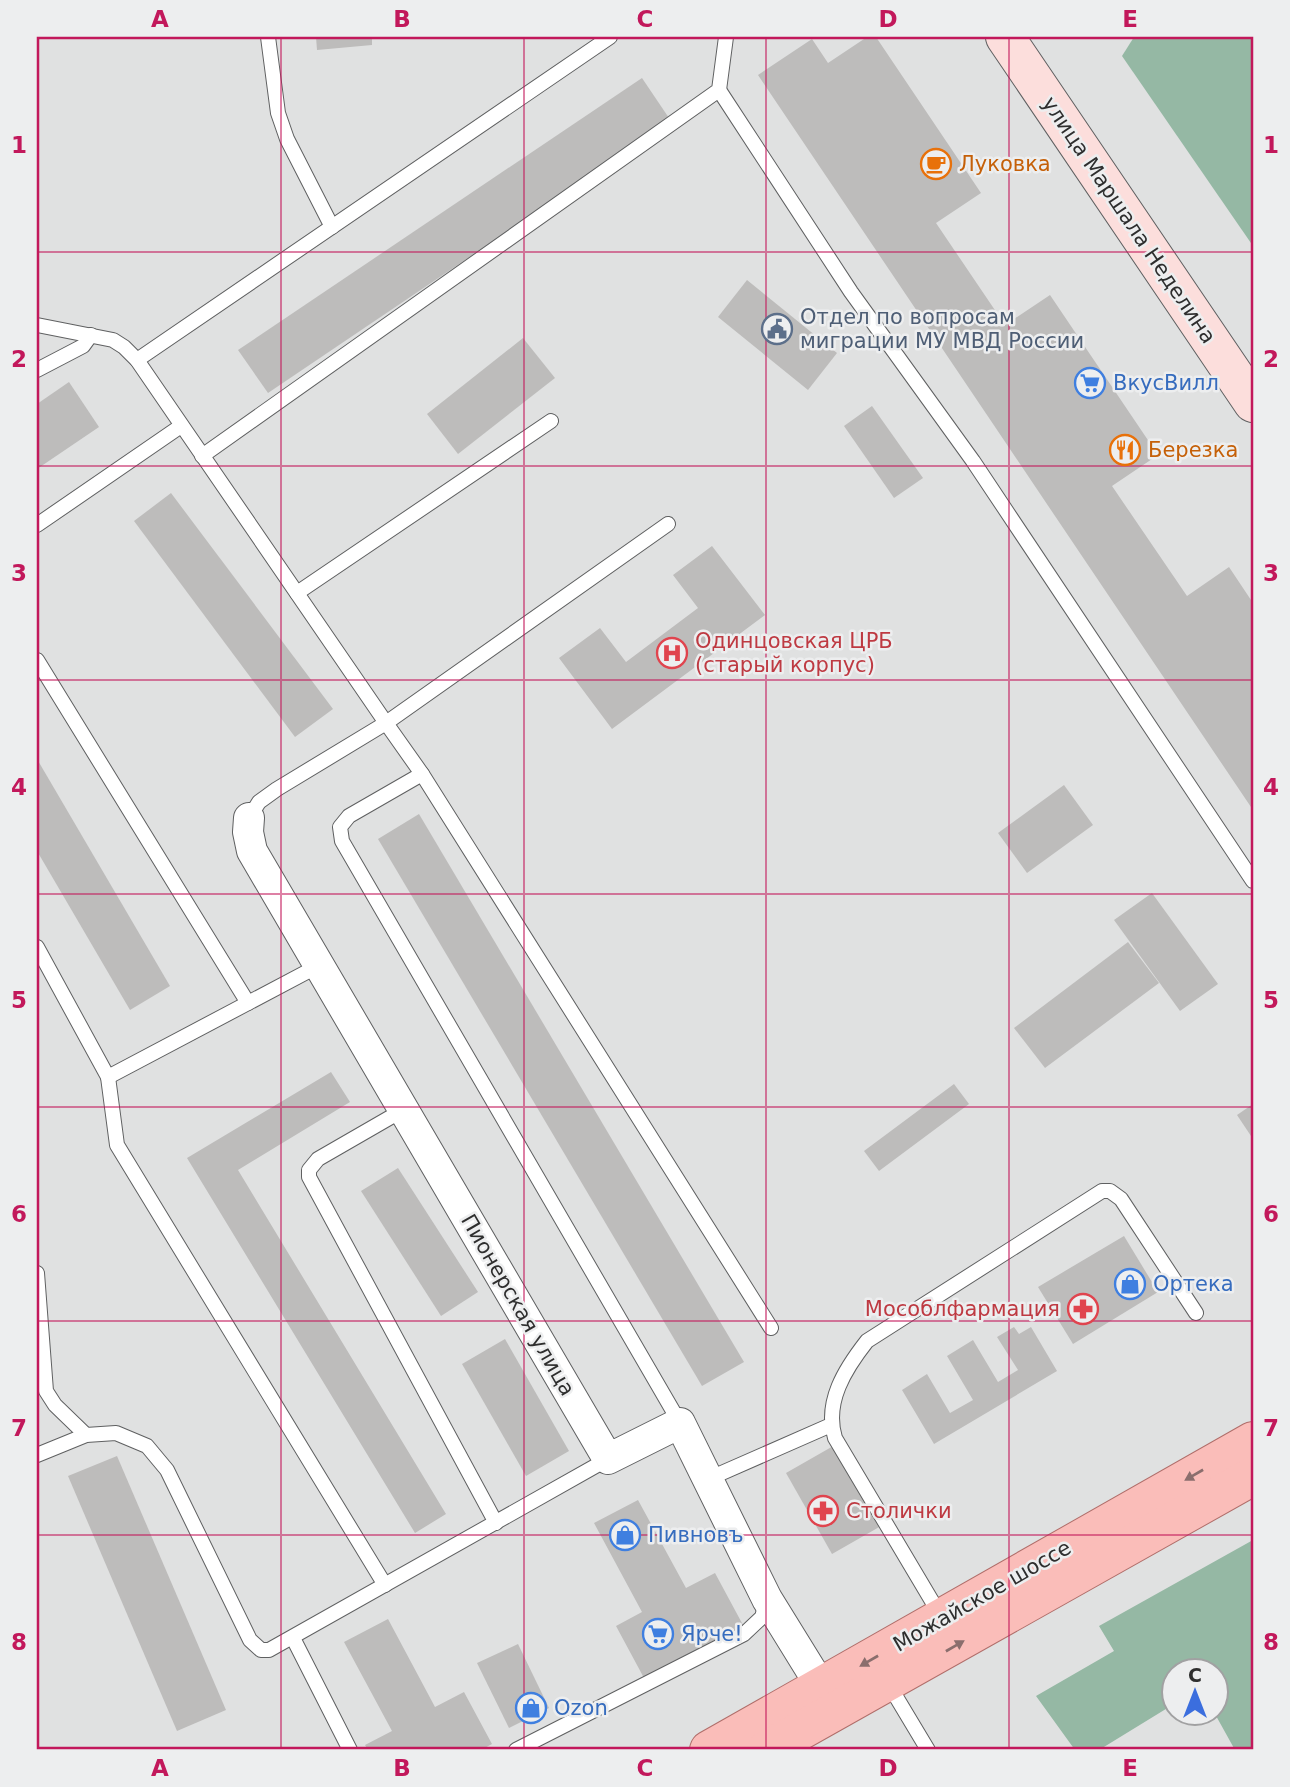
<svg xmlns="http://www.w3.org/2000/svg" width="1290" height="1787" font-family="'DejaVu Sans',sans-serif">
<style>
.green{fill:#95b8a4}
.building{fill:#bdbcbb}
.lines{fill:none;stroke-linecap:round;stroke-linejoin:round}
.lane-casing{stroke:#5f6061;stroke-width:16}
.street-casing{stroke:#5f6061;stroke-width:32}
.secondary-casing{stroke:#5f6061;stroke-width:40}
.primary-casing{stroke:#b06e6a;stroke-width:40}
.lane{stroke:#fff;stroke-width:14}
.street{stroke:#fff;stroke-width:30}
.secondary{stroke:#fcdedc;stroke-width:38}
.primary{stroke:#fabdb9;stroke-width:38}
.oneway{fill:#8a6e6d}
.grid{fill:none;stroke:#c2185b;stroke-width:2;stroke-opacity:0.55}
.labels{text-anchor:middle;dominant-baseline:central;stroke-width:5;stroke-linejoin:round;paint-order:stroke}
.food-label{font-size:21px;fill:#c56008;stroke:#edeeef;text-anchor:start}
.street-label{font-size:21px;fill:#2e2e2e;stroke:#edeeef}
.service-label{font-size:21px;fill:#4e5e75;stroke:#edeeef;text-anchor:start}
.shop-label{font-size:21px;fill:#366cbe;stroke:#edeeef;text-anchor:start}
.health-label{font-size:21px;fill:#be3a42;stroke:#edeeef;text-anchor:start}
.neatline{fill:none;stroke:#c2185b;stroke-width:2.5}
.grid-label{font-size:23px;text-anchor:middle;font-weight:bold;fill:#c2185b}
</style>
<rect width="100%" height="100%" fill="#e0e1e1"/>
<g class="green">
<polygon points="1134,37 1253,37 1253,246 1122,56"/>
<polygon points="1253,1540 1253,1750 1235,1750 1215,1714 1216,1672 1174,1672 1174,1704 1099,1750 1075,1750 1036,1696 1114,1651 1099,1626"/>
</g>
<g class="building">
<polygon points="316,37 372,37 372,45 317,50"/>
<polygon points="867,37 876,37 981,193 936,223 1005,325 1050,295 1158,455 1112,486 1187,596 1229,567 1253,603 1253,810 758,75 812,39 828,63"/>
<polygon points="642,78 671,121 268,393 238,350"/>
<polygon points="747,280 837,353 808,390 718,317"/>
<polygon points="523,338 555,378 458,454 427,414"/>
<polygon points="69,382 99,427 37,469 37,404"/>
<polygon points="872,406 923,478 894,498 844,426"/>
<polygon points="171,493 333,709 295,737 134,521"/>
<polygon points="712,546 765,615 612,729 559,658 600,628 626,662 698,608 673,575"/>
<polygon points="37,759 170,986 130,1010 37,851"/>
<polygon points="1064,785 1093,825 1027,873 998,833"/>
<polygon points="419,814 744,1362 702,1386 378,839"/>
<polygon points="1152,893 1218,984 1180,1011 1114,920"/>
<polygon points="1128,942 1159,983 1045,1068 1014,1028"/>
<polygon points="331,1072 350,1102 238,1170 446,1514 415,1533 187,1158"/>
<polygon points="954,1084 969,1104 879,1171 864,1151"/>
<polygon points="1253,1104 1253,1139 1237,1115"/>
<polygon points="398,1168 478,1292 441,1316 361,1191"/>
<polygon points="1124,1236 1158,1292 1073,1344 1038,1287"/>
<polygon points="1014,1327 1019,1334 1031,1327 1057,1371 934,1444 902,1390 927,1374 950,1413 973,1400 947,1356 973,1340 998,1382 1018,1370 997,1337"/>
<polygon points="505,1339 569,1451 526,1476 462,1364"/>
<polygon points="835,1445 881,1526 832,1554 786,1473"/>
<polygon points="117,1456 226,1710 177,1731 68,1476"/>
<polygon points="638,1500 686,1588 715,1573 743,1625 644,1678 616,1626 642,1612 594,1523"/>
<polygon points="388,1619 435,1707 464,1692 492,1744 481,1750 368,1750 365,1745 392,1731 344,1642"/>
<polygon points="518,1644 549,1708 509,1728 477,1663"/>
</g>
<g class="lines">
<g class="lane-casing">
<g id="lane">
<polyline points="268,37 278,113 287,139 332,227"/>
<polyline points="719,90 851,292 973,461 1253,881"/>
<polyline points="37,325 113,340 124,347 137,360 386,723 277,789 259,802 249,818"/>
<polyline points="137,360 610,37"/>
<polyline points="37,370 83,346 91,335"/>
<polyline points="202,456 719,90 726,37"/>
<polyline points="668,524 386,723 422,774 771,1328"/>
<polyline points="37,525 181,426"/>
<polyline points="297,593 551,421"/>
<polyline points="37,660 248,1003 108,1077 37,947"/>
<polyline points="422,774 349,816 340,827 342,841 680,1423"/>
<polyline points="248,1003 318,966"/>
<polyline points="108,1077 117,1145 385,1585"/>
<polyline points="403,1110 318,1159 309,1170 309,1177 496,1523"/>
<polyline points="37,1273 46,1391 55,1405 86,1435"/>
<polyline points="37,1455 86,1435 116,1433 147,1446 167,1470 250,1640 261,1650 269,1650 608,1459"/>
<polyline points="708,1479 831,1425"/>
<path d="M942 1618 835 1438C824 1402 845 1369 867 1341L1102 1191H1110L1121 1199 1196 1313"/>
<polyline points="293,1638 350,1750"/>
<polyline points="889,1685 928,1750"/>
<polyline points="516,1750 744,1634 762,1617 767,1600"/>
</g>
</g>
<g class="street-casing">
<polyline id="street" points="249,818 248,832 252,851 608,1459 680,1423 767,1599 822,1688"/>
</g>
<g class="secondary-casing">
<polyline id="secondary" points="1005,37 1253,403"/>
</g>
<g class="primary-casing">
<g id="primary">
<polyline points="709,1750 1253,1441"/>
<polyline points="766,1750 1253,1476"/>
</g>
</g>
<use href="#lane" class="lane"/>
<use href="#street" class="street"/>
<use href="#secondary" class="secondary"/>
<use href="#primary" class="primary"/>
</g>
<defs><path id="oneway-solid" d="M-6-.8H1V-3.2L6.5 0L1 3.2V.8H-6Z" transform="scale(1.75)"/></defs>
<g class="oneway">
<use href="#oneway-solid" transform="translate(1194 1475) rotate(150)"/>
<use href="#oneway-solid" transform="translate(955 1646) rotate(-30)"/>
<use href="#oneway-solid" transform="translate(869 1661) rotate(150)"/>
</g>
<path class="grid" d="M281 37V1750M524 37V1750M766 37V1750M1009 37V1750M37 252H1253M37 466H1253M37 680H1253M37 894H1253M37 1107H1253M37 1321H1253M37 1535H1253"/>
<defs>
<g id="cafe-ring" transform="scale(1.575)"><circle r="9.5" fill="#edeeef" stroke="#e8710a" stroke-width="1.5"/><path d="M-5.5-4.5H6V0H3Q3 3.5 0 3.5H-2.5Q-5.5 3.5-5.5 0ZM3-3.2v2h1.7v-2ZM-6 4.5H4V6H-6Z" fill="#e8710a"/></g>
<g id="civic-ring" transform="scale(1.575)"><circle r="9.5" fill="#edeeef" stroke="#5c6f8a" stroke-width="1.5"/><path d="M-.6-6.5H3V-4.5H.6V-3L4-1V1h2V6H-6V1h2V-1L-.6-3ZM-1.2 2.5V6h2.4V2.5Z" fill="#5c6f8a"/></g>
<g id="supermarket-ring" transform="scale(1.575)"><circle r="9.5" fill="#edeeef" stroke="#3f7fe0" stroke-width="1.5"/><path d="M-6-5.5h2.5l.6 2H6L4.5 2H-2.5L-4.4-4H-6ZM-1.5 3.2a1.3 1.3 0 1 0 .1 0ZM3 3.2a1.3 1.3 0 1 0 .1 0Z" fill="#3f7fe0"/></g>
<g id="restaurant-ring" transform="scale(1.575)"><circle r="9.5" fill="#edeeef" stroke="#e8710a" stroke-width="1.5"/><path d="M-5-6h1v4h1v-4h1v4h1v-4h1v5L-1.5 .5V6h-2V.5L-5-1ZM5-6V6H3V1.5H1.5Q1.5-4 5-6Z" fill="#e8710a"/></g>
<g id="hospital-ring" transform="scale(1.575)"><circle r="9.5" fill="#edeeef" stroke="#e0444e" stroke-width="1.5"/><path d="M-5-5h3v3.5h4V-5h3V5h-3V1.5h-4V5h-3Z" fill="#e0444e"/></g>
<g id="shop-ring" transform="scale(1.575)"><circle r="9.5" fill="#edeeef" stroke="#3f7fe0" stroke-width="1.5"/><path d="M-5-2.5h2.3a2.7 3.5 0 0 1 5.4 0H5L5.5 6h-11ZM-1.5-2.5h3a1.5 2.3 0 0 0-3 0Z" fill="#3f7fe0"/></g>
<g id="pharmacy-ring" transform="scale(1.575)"><circle r="9.5" fill="#edeeef" stroke="#e0444e" stroke-width="1.5"/><path d="M-2-6h4v4h4v4h-4v4h-4v-4h-4v-4h4Z" fill="#e0444e"/></g>
</defs>
<g fill-rule="evenodd">
<use href="#cafe-ring" x="936" y="164"/>
<use href="#civic-ring" x="777" y="329"/>
<use href="#supermarket-ring" x="1090" y="383"/>
<use href="#restaurant-ring" x="1125" y="450"/>
<use href="#hospital-ring" x="672" y="653"/>
<use href="#shop-ring" x="1130" y="1284"/>
<use href="#pharmacy-ring" x="1083" y="1309"/>
<use href="#pharmacy-ring" x="823" y="1511"/>
<use href="#shop-ring" x="625" y="1535"/>
<use href="#supermarket-ring" x="658" y="1634"/>
<use href="#shop-ring" x="531" y="1708"/>
</g>
<g class="labels">
<g class="food-label">
<text x="959" y="164">Луковка</text>
<text x="1148" y="450">Березка</text>
</g>
<g class="street-label">
<text transform="translate(1129 220) rotate(56)">улица Маршала Неделина</text>
<text transform="translate(518 1305) rotate(60)">Пионерская улица</text>
<text transform="translate(982 1596) rotate(-30)">Можайское шоссе</text>
</g>
<g class="service-label">
<text x="800" y="317">Отдел по вопросам<tspan x="800" dy="24">миграции МУ МВД России</tspan></text>
</g>
<g class="shop-label">
<text x="1113" y="383">ВкусВилл</text>
<text x="1153" y="1284">Ортека</text>
<text x="648" y="1535">Пивновъ</text>
<text x="681" y="1634">Ярче!</text>
<text x="554" y="1708">Ozon</text>
</g>
<g class="health-label">
<text x="695" y="641">Одинцовская ЦРБ<tspan x="695" dy="24">(старый корпус)</tspan></text>
<text x="1060" y="1309" text-anchor="end">Мособлфармация</text>
<text x="846" y="1511">Столички</text>
</g>
</g>
<rect width="1290" height="1787" fill="none" stroke="#edeeef" stroke-width="77"/>
<g transform="translate(1195 1692)"><circle r="33" fill="#edeeef" stroke="#a1a1a2" stroke-width="2"/>
<path d="M0-5L12 26L0 18L-12 26Z" fill="#3b6ede"/>
<text y="-10" font-size="19" font-weight="bold" text-anchor="middle" fill="#2e2e2e">С</text>
</g>
<rect x="38" y="38" width="1214" height="1710" class="neatline"/>
<g class="grid-label">
<text x="160" y="27">A</text>
<text x="402" y="27">B</text>
<text x="645" y="27">C</text>
<text x="888" y="27">D</text>
<text x="1130" y="27">E</text>
<text x="19" y="153">1</text>
<text x="1271" y="153">1</text>
<text x="19" y="367">2</text>
<text x="1271" y="367">2</text>
<text x="19" y="581">3</text>
<text x="1271" y="581">3</text>
<text x="19" y="795">4</text>
<text x="1271" y="795">4</text>
<text x="19" y="1008">5</text>
<text x="1271" y="1008">5</text>
<text x="19" y="1222">6</text>
<text x="1271" y="1222">6</text>
<text x="19" y="1436">7</text>
<text x="1271" y="1436">7</text>
<text x="19" y="1650">8</text>
<text x="1271" y="1650">8</text>
<text x="160" y="1776">A</text>
<text x="402" y="1776">B</text>
<text x="645" y="1776">C</text>
<text x="888" y="1776">D</text>
<text x="1130" y="1776">E</text>
</g>
</svg>
